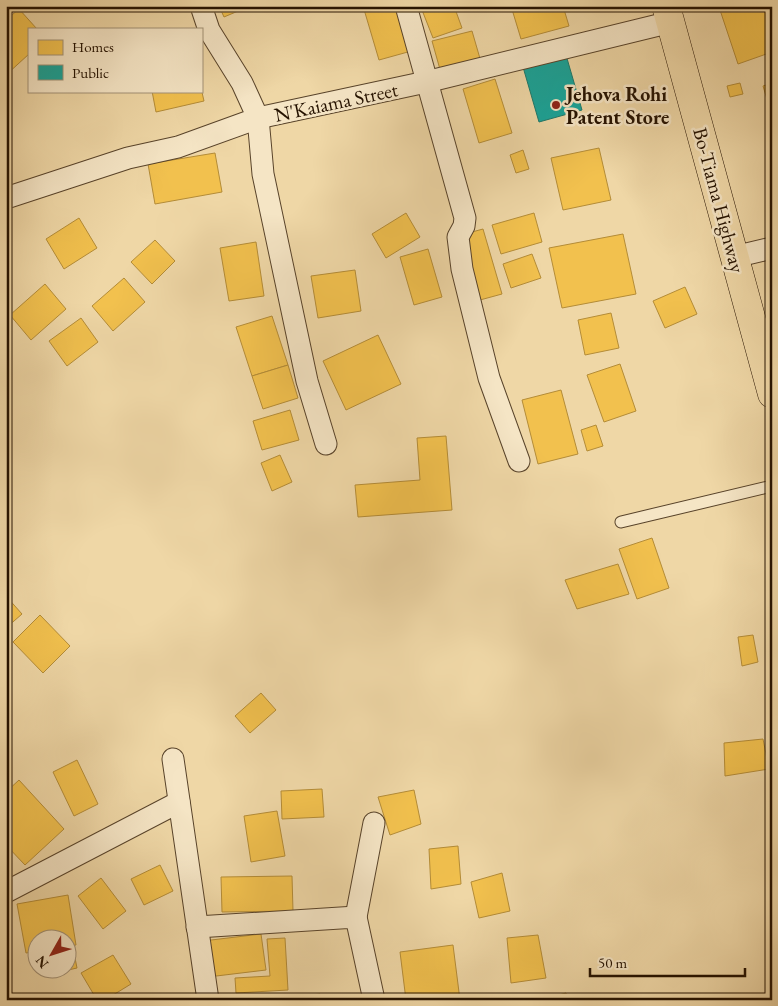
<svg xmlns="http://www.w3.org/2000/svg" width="778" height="1006" font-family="'EB Garamond',serif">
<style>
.homes{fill:#f2c14e;stroke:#b48c37}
.public{fill:#17a398;stroke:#1b786a}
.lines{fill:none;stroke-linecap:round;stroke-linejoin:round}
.lane-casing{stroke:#58432a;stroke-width:13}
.street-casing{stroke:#58432a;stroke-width:23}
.highway-casing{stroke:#251200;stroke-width:29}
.lane{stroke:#f5e5c5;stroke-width:11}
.street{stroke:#f5e5c5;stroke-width:21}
.highway{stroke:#efd7a6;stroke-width:28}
.poi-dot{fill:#8f2418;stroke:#f5e5c5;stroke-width:2}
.labels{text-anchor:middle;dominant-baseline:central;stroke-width:5;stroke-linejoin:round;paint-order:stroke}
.poi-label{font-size:20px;font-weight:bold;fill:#251200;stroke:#f5e5c5;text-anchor:start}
.street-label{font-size:20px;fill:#251200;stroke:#f5e5c5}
</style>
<rect width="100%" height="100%" fill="#efd7a6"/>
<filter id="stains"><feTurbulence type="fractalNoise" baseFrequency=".004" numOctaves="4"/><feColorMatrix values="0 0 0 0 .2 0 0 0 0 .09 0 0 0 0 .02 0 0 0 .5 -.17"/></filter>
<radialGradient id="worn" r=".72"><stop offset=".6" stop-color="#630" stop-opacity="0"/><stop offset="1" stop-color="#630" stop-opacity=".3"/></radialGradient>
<g class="homes">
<polygon points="219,6 250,6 224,17"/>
<polygon points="363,6 402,6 415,50 379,60"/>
<polygon points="433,6 454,6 462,28 433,38 422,10"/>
<polygon points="511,6 563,6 569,26 521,39"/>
<polygon points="772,6 772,52 738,64 719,7"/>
<polygon points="19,9 37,29 29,29 29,54 6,75 6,20"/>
<polygon points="472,31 481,62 441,73 432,41"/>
<polygon points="495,79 512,133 479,143 463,89"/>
<polygon points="740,83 743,94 730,97 727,86"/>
<polygon points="772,83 772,116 763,86"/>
<polygon points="201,88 204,101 156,112 152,91 201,91"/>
<polygon points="599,148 611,200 563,210 551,158"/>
<polygon points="523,150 529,169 516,173 510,155"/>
<polygon points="215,153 222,192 155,204 148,164"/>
<polygon points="406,213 420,237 386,258 372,234"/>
<polygon points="534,213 542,242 501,254 492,225"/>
<polygon points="79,218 97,248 64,269 46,239"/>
<polygon points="483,229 502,294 480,300 461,235"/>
<polygon points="623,234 636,294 562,308 549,248"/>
<polygon points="155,240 175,261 152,284 131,262"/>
<polygon points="256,242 264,296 229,301 220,248"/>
<polygon points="428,249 442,297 414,305 400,257"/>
<polygon points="532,254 541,278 511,288 503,264"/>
<polygon points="355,270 361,311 318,318 311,276"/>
<polygon points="124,278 145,302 113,331 92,306"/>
<polygon points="45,284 66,309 31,340 10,315"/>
<polygon points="685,287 697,314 665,328 653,301"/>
<polygon points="611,313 619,348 585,355 578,320"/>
<polygon points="272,316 288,365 252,376 236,327"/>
<polygon points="81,318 98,342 67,366 49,341"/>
<polygon points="378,335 401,384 346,410 323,361"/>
<polygon points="620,364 636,411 604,422 587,375"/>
<polygon points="288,365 298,398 263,409 252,376"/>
<polygon points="561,390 578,454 538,464 522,400"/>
<polygon points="290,410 299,440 262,450 253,421"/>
<polygon points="596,425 603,446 587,451 581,430"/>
<polygon points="446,436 452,510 358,517 355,485 420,480 417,438"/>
<polygon points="280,455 292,482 272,491 261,463"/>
<polygon points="652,538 669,588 637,599 619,549"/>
<polygon points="618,564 629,594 577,609 565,580"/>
<polygon points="6,596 22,614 6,628"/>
<polygon points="40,615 70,646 43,673 13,642"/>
<polygon points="753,635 758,662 742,666 738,637"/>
<polygon points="261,693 276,710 250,733 235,716"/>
<polygon points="763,739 769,769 725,776 724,743"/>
<polygon points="77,760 98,804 74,816 53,772"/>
<polygon points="19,780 64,829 25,865 6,845 6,792"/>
<polygon points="322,789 324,817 282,819 281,791"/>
<polygon points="414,790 421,824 390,835 378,797"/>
<polygon points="277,811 285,856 251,862 244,816"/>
<polygon points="458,846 461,884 431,889 429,849"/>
<polygon points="160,865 173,891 144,905 131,879"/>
<polygon points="502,873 510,911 479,918 471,882"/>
<polygon points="292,876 293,911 222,912 221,877"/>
<polygon points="101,878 126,911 103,929 78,896"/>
<polygon points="68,895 76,945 68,946 68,938 38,938 38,951 26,953 17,904"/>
<polygon points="261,934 266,970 208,977 203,941"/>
<polygon points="538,935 546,978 511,983 507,938"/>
<polygon points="285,938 288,990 236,993 235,978 270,976 267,939"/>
<polygon points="453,945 460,1000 406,1000 400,952"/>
<polygon points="73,948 77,968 46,975 45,968 68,968 68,950"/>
<polygon points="113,955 131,984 105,1000 97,1000 81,973"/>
<polygon points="566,993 568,1000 549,1000 548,998"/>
<polygon points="320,994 321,1000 288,1000 288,998"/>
<polygon points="282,996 282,1000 217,999"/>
</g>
<polygon class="public" points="566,55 582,110 539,122 523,67"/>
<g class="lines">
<g class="lane-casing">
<polyline id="lane" points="621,522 772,486"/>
</g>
<g class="street-casing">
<g id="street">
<polyline points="201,6 209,30 242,83 258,118 263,174 307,381 326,444"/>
<polyline points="406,6 465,218 464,226 458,237 462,269 489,378 519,461"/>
<polyline points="6,198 128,158 178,147 258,118 426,82 671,22"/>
<polyline points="734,257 772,248"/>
<polyline points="173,759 208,1000"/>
<polyline points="6,892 179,802"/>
<polyline points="356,917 374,823"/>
<polyline points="197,927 356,917 374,1000"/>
</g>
</g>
<g class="highway-casing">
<polyline id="highway" points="666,6 772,394"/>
</g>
<use href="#lane" class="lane"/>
<use href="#street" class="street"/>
<use href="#highway" class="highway"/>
</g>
<circle class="poi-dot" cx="556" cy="105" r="5"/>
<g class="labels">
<g class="poi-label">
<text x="566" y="94">Jehova Rohi<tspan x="566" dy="23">Patent Store</tspan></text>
</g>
<g class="street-label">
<text transform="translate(336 102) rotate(-12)">N'Kaiama Street</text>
<text transform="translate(719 200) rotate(75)">Bo-Tiama Highway</text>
</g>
</g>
<rect width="778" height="1006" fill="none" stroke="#efd7a6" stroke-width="25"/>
<rect x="8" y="8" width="763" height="991" fill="none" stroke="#251200" stroke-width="2.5"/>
<rect x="12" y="12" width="753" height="981" fill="none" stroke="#251200"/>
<rect x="28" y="28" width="175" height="65" fill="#f5e5c5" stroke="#a29176"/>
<rect x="38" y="40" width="25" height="15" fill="#f2c14e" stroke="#a29176"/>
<text x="72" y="52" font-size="15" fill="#251200">Homes</text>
<rect x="38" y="65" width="25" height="15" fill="#17a398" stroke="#a29176"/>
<text x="72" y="78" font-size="15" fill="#251200">Public</text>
<g transform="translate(52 954) rotate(231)"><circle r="24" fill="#f5e5c5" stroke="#a29176"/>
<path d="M0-4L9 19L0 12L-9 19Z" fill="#8f2418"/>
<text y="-8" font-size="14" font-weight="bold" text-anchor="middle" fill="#251200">N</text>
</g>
<path d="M590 968v8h155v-8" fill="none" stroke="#251200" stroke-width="2.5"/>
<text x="598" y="968" font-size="15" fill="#251200" stroke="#f5e5c5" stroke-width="4" paint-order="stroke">50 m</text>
<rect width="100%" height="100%" filter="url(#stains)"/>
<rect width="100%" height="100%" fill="url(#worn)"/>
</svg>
